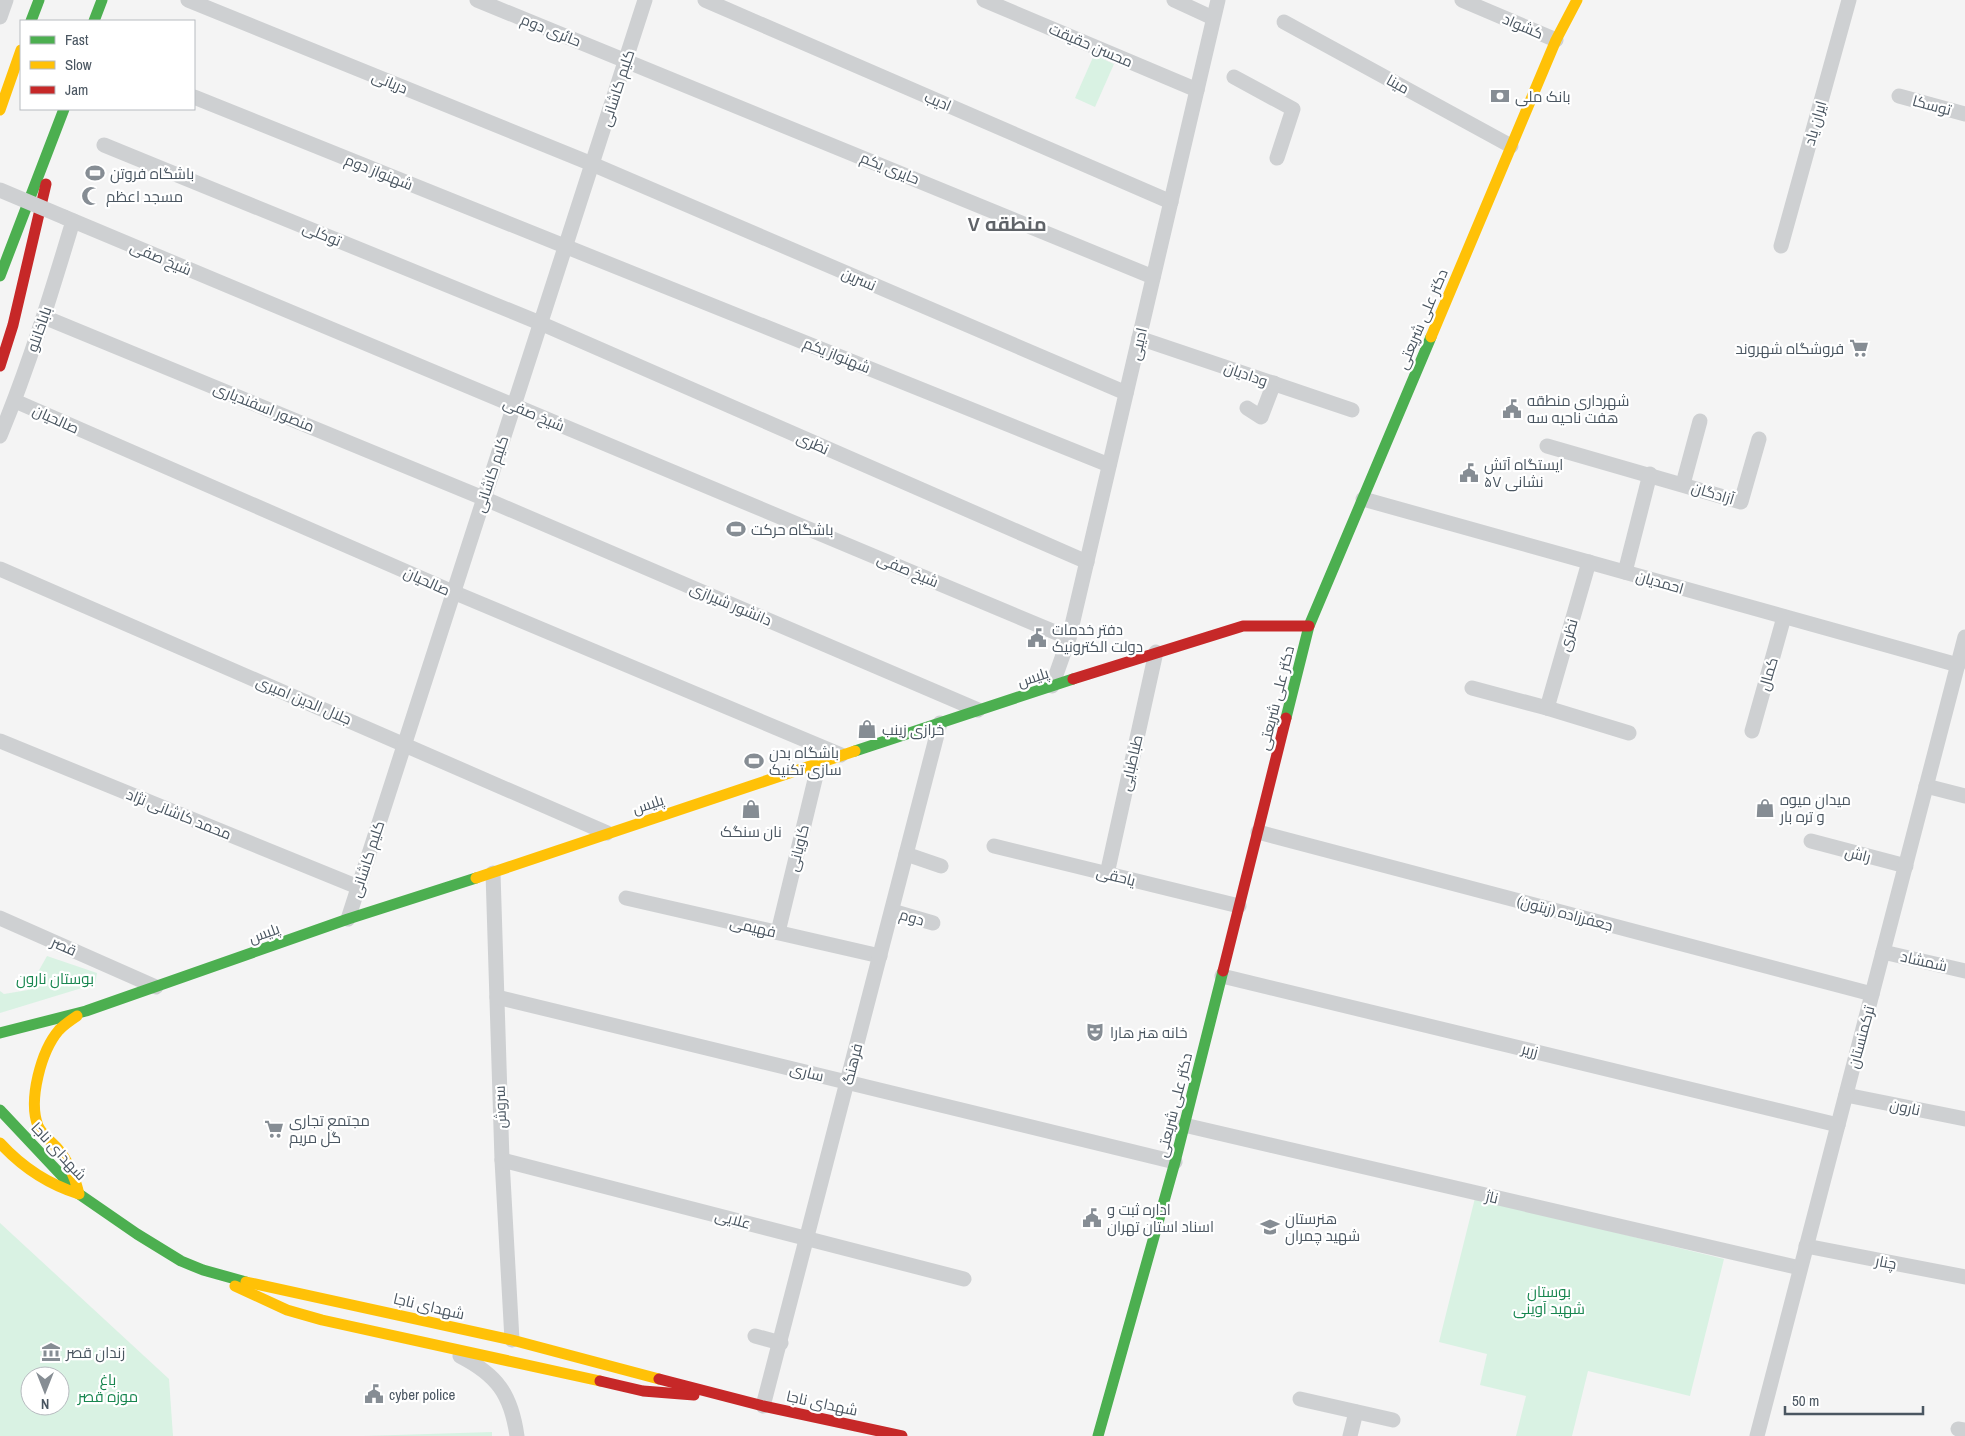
<svg xmlns="http://www.w3.org/2000/svg" width="1965" height="1436" font-family="'Archivo Narrow',Cairo,sans-serif">
<style>
.green{fill:#d9f2e3;fill-rule:evenodd}
.lines{fill:none;stroke-linecap:round;stroke-linejoin:round}
.street{stroke:#ced0d2;stroke-width:15}
.fast{stroke:#4caf50;stroke-width:11}
.slow{stroke:#ffc107;stroke-width:11}
.jam{stroke:#c62828;stroke-width:11}
.street-bridge{stroke:#ced0d2;stroke-width:15}
.labels{text-anchor:middle;dominant-baseline:central;stroke-width:4.5;stroke-linejoin:round;paint-order:stroke}
.street-label{font-size:15px;fill:#4a5661;stroke:#fff}
.poi-label{font-size:15px;fill:#4a5661;stroke:#fff;text-anchor:start}
.park-label{font-size:15px;fill:#17864f;stroke:#fff}
.district-label{font-size:20px;font-weight:bold;fill:#5f6368;stroke:#fff}
</style>
<rect width="100%" height="100%" fill="#f4f4f4"/>
<g class="green">
<polygon points="1094,55 1114,64 1095,107 1075,98"/>
<polygon points="47,956 97,973 95,984 0,1013 0,991 4,994 28,990"/>
<polygon points="1475,1198 1724,1259 1690,1396 1588,1371 1572,1436 1516,1436 1526,1396 1480,1385 1487,1354 1439,1342"/>
<path d="M0 1223 169 1379 173 1436H0ZM30 1376H60V1406H30Z"/>
<polygon points="492,1432 492,1436 363,1436"/>
</g>
<g class="lines">
<g class="street">
<polyline points="188,0 592,164 1126,393"/>
<polyline points="477,0 1153,277"/>
<polyline points="705,0 1171,202"/>
<polyline points="984,0 1197,90"/>
<polyline points="1174,0 1213,18"/>
<polyline points="1462,0 1556,40"/>
<polyline points="0,17 6,0"/>
<polyline points="1284,22 1511,146"/>
<polyline points="1234,77 1293,109 1277,158"/>
<polyline points="1899,96 1965,114"/>
<polyline points="194,97 1109,465"/>
<polyline points="104,145 540,323 1087,562"/>
<polyline points="64,217 1069,638"/>
<polyline points="1781,246 1849,0"/>
<polyline points="44,317 483,498 978,710"/>
<polyline points="1139,338 1352,410"/>
<polyline points="15,401 453,592 841,755"/>
<polyline points="1247,408 1261,417 1274,383"/>
<path d="M0 436C29 366 51 294 73 221"/>
<polyline points="1547,446 1741,502 1759,439"/>
<polyline points="1683,484 1700,421"/>
<polyline points="1363,499 1958,665"/>
<polyline points="0,569 607,833"/>
<polyline points="1625,572 1650,474"/>
<polyline points="1052,686 1069,638 1218,0"/>
<polyline points="1472,688 1547,708 1629,733"/>
<polyline points="1547,708 1589,562"/>
<polyline points="1752,731 1784,617"/>
<polyline points="0,741 358,887"/>
<polyline points="1926,786 1965,796"/>
<polyline points="1258,832 1872,994"/>
<polyline points="1811,841 1906,866"/>
<polyline points="994,846 1239,906"/>
<polyline points="906,854 941,866"/>
<polyline points="493,873 502,1160 512,1340"/>
<polyline points="1107,874 1156,652"/>
<polyline points="626,898 880,956"/>
<polyline points="892,911 933,923"/>
<polyline points="0,918 156,987"/>
<polyline points="348,919 645,0"/>
<polyline points="778,932 819,763"/>
<polyline points="1883,952 1965,971"/>
<polyline points="1222,976 1838,1125"/>
<polyline points="497,997 1175,1162"/>
<polyline points="1846,1095 1965,1119"/>
<polyline points="1184,1125 1800,1268"/>
<polyline points="502,1160 964,1279"/>
<polyline points="1806,1246 1965,1277"/>
<polyline points="755,1336 781,1343"/>
<path d="M460 1356C497 1375 511 1394 517 1436"/>
<polyline points="1300,1399 1393,1420"/>
<polyline points="763,1406 940,723"/>
<polyline points="1958,1429 1965,1430"/>
<polyline points="1350,1436 1356,1412"/>
<polyline points="1757,1436 1965,637"/>
</g>
<g class="fast">
<polyline points="31,21 39,0"/>
<polyline points="94,21 102,0"/>
<polyline points="0,276 64,109"/>
<polyline points="1286,718 1309,626 1431,337"/>
<polyline points="855,751 1073,679"/>
<polyline points="0,1033 86,1011 348,919 476,878"/>
<polyline points="0,1110 79,1194 137,1234 181,1261 203,1270 246,1282"/>
<polyline points="1098,1436 1175,1162 1223,971"/>
</g>
<g class="slow">
<polyline points="0,110 21,50"/>
<polyline points="1431,337 1556,40 1577,0"/>
<polyline points="476,878 855,751"/>
<path d="M0 1143C22 1167 47 1184 79 1194 75 1178 69 1162 58 1149 51 1141 42 1135 38 1126 28 1100 41 1051 59 1030 64 1025 71 1020 77 1016"/>
<polyline points="246,1282 512,1340 659,1379"/>
<polyline points="235,1286 287,1310 322,1320 600,1381"/>
</g>
<g class="jam">
<polyline points="0,366 13,325 46,184"/>
<polyline points="1073,679 1243,626 1309,626"/>
<polyline points="1223,971 1286,718"/>
<polyline points="659,1379 763,1406 902,1436"/>
<polyline points="600,1381 643,1391 694,1395"/>
</g>
<polyline class="street-bridge" points="0,190 64,217"/>
</g>
<defs>
<g id="bank-bare" transform="scale(1.5)"><path d="M-6-4H6V4H-6ZM0-2.3a2.3 2.3 0 1 0 0 4.6a2.3 2.3 0 1 0 0-4.6Z" fill="#868d94" stroke="#fff" stroke-width="2.5" paint-order="stroke"/></g>
<g id="stadium-bare" transform="scale(1.5)"><path d="M0-5a6.5 5 0 1 0 0 10a6.5 5 0 1 0 0-10ZM-3.5-1.8h7v3.6h-7Z" fill="#868d94" stroke="#fff" stroke-width="2.5" paint-order="stroke"/></g>
<g id="mosque-bare" transform="scale(1.5)"><path d="M3.5-4.9A6 6 0 1 0 3.5 4.9A5 5 0 1 1 3.5-4.9Z" fill="#868d94" stroke="#fff" stroke-width="2.5" paint-order="stroke"/></g>
<g id="supermarket-bare" transform="scale(1.5)"><path d="M-6-5.5h2.5l.6 2H6L4.5 2H-2.5L-4.4-4H-6ZM-1.5 3.2a1.3 1.3 0 1 0 .1 0ZM3 3.2a1.3 1.3 0 1 0 .1 0Z" fill="#868d94" stroke="#fff" stroke-width="2.5" paint-order="stroke"/></g>
<g id="civic-bare" transform="scale(1.5)"><path d="M-.6-6.5H3V-4.5H.6V-3L4-1V1h2V6H-6V1h2V-1L-.6-3ZM-1.2 2.5V6h2.4V2.5Z" fill="#868d94" stroke="#fff" stroke-width="2.5" paint-order="stroke"/></g>
<g id="shop-bare" transform="scale(1.5)"><path d="M-5-2.5h2.3a2.7 3.5 0 0 1 5.4 0H5L5.5 6h-11ZM-1.5-2.5h3a1.5 2.3 0 0 0-3 0Z" fill="#868d94" stroke="#fff" stroke-width="2.5" paint-order="stroke"/></g>
<g id="theatre-bare" transform="scale(1.5)"><path d="M-5-5.5Q0-4 5-5.5V0Q5 5 0 6Q-5 5-5 0ZM-3.3-2.5H-1v1.5H-3.3ZM1-2.5H3.3v1.5H1ZM-2.8 1Q0 5.5 2.8 1Z" fill="#868d94" stroke="#fff" stroke-width="2.5" paint-order="stroke"/></g>
<g id="school-bare" transform="scale(1.5)"><path d="M0-5L7-2L0 1L-7-2ZM-4 1L0 2.5L4 1V4Q0 6-4 4Z" fill="#868d94" stroke="#fff" stroke-width="2.5" paint-order="stroke"/></g>
<g id="museum-bare" transform="scale(1.5)"><path d="M0-6L6-3V-2H-6V-3ZM-5-1h2V3h-2ZM-1-1h2V3h-2ZM3-1h2V3H3ZM-6 4H6V6H-6Z" fill="#868d94" stroke="#fff" stroke-width="2.5" paint-order="stroke"/></g>
</defs>
<g fill-rule="evenodd">
<use href="#bank-bare" x="1500" y="96"/>
<use href="#stadium-bare" x="95" y="173"/>
<use href="#mosque-bare" x="91" y="196"/>
<use href="#supermarket-bare" x="1859" y="348"/>
<use href="#civic-bare" x="1512" y="409"/>
<use href="#civic-bare" x="1469" y="473"/>
<use href="#stadium-bare" x="736" y="529"/>
<use href="#civic-bare" x="1037" y="638"/>
<use href="#shop-bare" x="867" y="729"/>
<use href="#stadium-bare" x="754" y="761"/>
<use href="#shop-bare" x="1765" y="808"/>
<use href="#shop-bare" x="751" y="809"/>
<use href="#theatre-bare" x="1095" y="1032"/>
<use href="#supermarket-bare" x="274" y="1129"/>
<use href="#civic-bare" x="1092" y="1218"/>
<use href="#school-bare" x="1270" y="1227"/>
<use href="#museum-bare" x="51" y="1352"/>
<use href="#civic-bare" x="374" y="1394"/>
</g>
<g class="labels">
<g class="street-label">
<text transform="translate(1523 26) rotate(23)">کشواد</text>
<text transform="translate(551 30) rotate(22)">حائری دوم</text>
<text transform="translate(1091 45) rotate(23)">محسن حقیقت</text>
<text transform="translate(390 82) rotate(22)">دریانی</text>
<text transform="translate(1398 84) rotate(29)">مینا</text>
<text transform="translate(617 88) rotate(-72)">کلیم کاشانی</text>
<text transform="translate(938 101) rotate(23)">ادیب</text>
<text transform="translate(1932 105) rotate(15)">توسکا</text>
<text transform="translate(1815 123) rotate(-74)">ایران یاد</text>
<text transform="translate(890 168) rotate(22)">حایری یکم</text>
<text transform="translate(379 172) rotate(22)">شهنواز دوم</text>
<text transform="translate(322 234) rotate(22)">توکلی</text>
<text transform="translate(161 258) rotate(23)">شیخ صفی</text>
<text transform="translate(859 279) rotate(23)">نسرین</text>
<text transform="translate(1422 319) rotate(-67)">دکتر علی شریعتی</text>
<text transform="translate(39 329) rotate(-71)">باباخانلو</text>
<text transform="translate(1138 344) rotate(-77)">ادیبی</text>
<text transform="translate(837 355) rotate(22)">شهنواز یکم</text>
<text transform="translate(1246 374) rotate(19)">ودادیان</text>
<text transform="translate(264 407) rotate(22)">منصور اسفندیاری</text>
<text transform="translate(534 414) rotate(23)">شیخ صفی</text>
<text transform="translate(56 419) rotate(24)">صالحیان</text>
<text transform="translate(813 443) rotate(24)">نظری</text>
<text transform="translate(491 474) rotate(-72)">کلیم کاشانی</text>
<text transform="translate(1713 493) rotate(17)">آزادگان</text>
<text transform="translate(908 570) rotate(23)">شیخ صفی</text>
<text transform="translate(427 581) rotate(24)">صالحیان</text>
<text transform="translate(1660 582) rotate(16)">احمدیان</text>
<text transform="translate(731 604) rotate(23)">دانشور شیرازی</text>
<text transform="translate(1568 635) rotate(-74)">نظری</text>
<text transform="translate(1768 674) rotate(-74)">کمال</text>
<text transform="translate(1033 677) rotate(-18)">پلیس</text>
<text transform="translate(1276 698) rotate(-76)">دکتر علی شریعتی</text>
<text transform="translate(304 700) rotate(23)">جلال الدین امیری</text>
<text transform="translate(1131 763) rotate(-77)">طباطبایی</text>
<text transform="translate(648 804) rotate(-18)">پلیس</text>
<text transform="translate(179 814) rotate(22)">محمد کاشانی نژاد</text>
<text transform="translate(798 848) rotate(-76)">کاویانی</text>
<text transform="translate(1858 854) rotate(14)">راش</text>
<text transform="translate(367 859) rotate(-72)">کلیم کاشانی</text>
<text transform="translate(1116 876) rotate(14)">یاحقی</text>
<text transform="translate(1565 913) rotate(15)">جعفرزاده (زیتون)</text>
<text transform="translate(912 917) rotate(16)">دوم</text>
<text transform="translate(753 927) rotate(13)">فهیمی</text>
<text transform="translate(264 933) rotate(-20)">پلیس</text>
<text transform="translate(64 946) rotate(24)">قصر</text>
<text transform="translate(1924 961) rotate(13)">شمشاد</text>
<text transform="translate(1861 1037) rotate(-75)">ترکمنستان</text>
<text transform="translate(1530 1050) rotate(14)">زریر</text>
<text transform="translate(852 1064) rotate(-76)">فرهنگ</text>
<text transform="translate(807 1072) rotate(14)">ساری</text>
<text transform="translate(1174 1105) rotate(-76)">دکتر علی شریعتی</text>
<text transform="translate(500 1107) rotate(-92)">سروش</text>
<text transform="translate(1905 1107) rotate(12)">نارون</text>
<text transform="translate(59 1151) rotate(47)">شهدای ناجا</text>
<text transform="translate(1492 1197) rotate(13)">ناژ</text>
<text transform="translate(733 1219) rotate(15)">علایی</text>
<text transform="translate(1886 1262) rotate(11)">چنار</text>
<text transform="translate(429 1306) rotate(13)">شهدای ناجا</text>
<text transform="translate(822 1403) rotate(12)">شهدای ناجا</text>
</g>
<g class="poi-label">
<text x="1515" y="96">بانک ملی</text>
<text x="110" y="173">باشگاه فروتن</text>
<text x="106" y="196">مسجد اعظم</text>
<text x="1844" y="348" text-anchor="end">فروشگاه شهروند</text>
<text x="1527" y="400">شهرداری منطقه<tspan x="1527" dy="17">هفت ناحیه سه</tspan></text>
<text x="1484" y="464">ایستگاه آتش<tspan x="1484" dy="17">نشانی ۵۷</tspan></text>
<text x="751" y="529">باشگاه حرکت</text>
<text x="1052" y="629">دفتر خدمات<tspan x="1052" dy="17">دولت الکترونیک</tspan></text>
<text x="882" y="729">خرازی زینب</text>
<text x="769" y="752">باشگاه بدن<tspan x="769" dy="17">سازی تکنیک</tspan></text>
<text x="1780" y="799">میدان میوه<tspan x="1780" dy="17">و تره بار</tspan></text>
<text x="751" y="831" text-anchor="middle">نان سنگک</text>
<text x="1110" y="1032">خانه هنر هارا</text>
<text x="289" y="1120">مجتمع تجاری<tspan x="289" dy="17">گل مریم</tspan></text>
<text x="1107" y="1209">اداره ثبت و<tspan x="1107" dy="17">اسناد استان تهران</tspan></text>
<text x="1285" y="1218">هنرستان<tspan x="1285" dy="17">شهید چمران</tspan></text>
<text x="66" y="1352">زندان قصر</text>
<text x="389" y="1394">cyber police</text>
</g>
<g class="park-label">
<text x="55" y="978">بوستان نارون</text>
<text x="1549" y="1291">بوستان<tspan x="1549" dy="17">شهید آوینی</tspan></text>
<text x="108" y="1379">باغ<tspan x="108" dy="17">موزه قصر</tspan></text>
</g>
<g class="district-label">
<text x="1007" y="223">منطقه ۷</text>
</g>
</g>
<rect x="20" y="20" width="175" height="90" fill="#ffffff" stroke="#b7bbc0"/>
<rect x="30" y="36" width="25" height="8" fill="#4caf50" stroke="#b7bbc0"/>
<text x="65" y="45" font-size="15" fill="#4a5661">Fast</text>
<rect x="30" y="61" width="25" height="8" fill="#ffc107" stroke="#b7bbc0"/>
<text x="65" y="70" font-size="15" fill="#4a5661">Slow</text>
<rect x="30" y="86" width="25" height="8" fill="#c62828" stroke="#b7bbc0"/>
<text x="65" y="95" font-size="15" fill="#4a5661">Jam</text>
<g transform="translate(45 1391) rotate(180)"><circle r="24" fill="#ffffff" stroke="#b7bbc0"/>
<path d="M0-4L9 19L0 12L-9 19Z" fill="#868d94"/>
<text y="-8" font-size="14" font-weight="bold" text-anchor="middle" fill="#4a5661">N</text>
</g>
<path d="M1785 1406v8h138v-8" fill="none" stroke="#4a5661" stroke-width="2.5"/>
<text x="1792" y="1406" font-size="15" fill="#4a5661" stroke="#ffffff" stroke-width="4" paint-order="stroke">50 m</text>
</svg>
